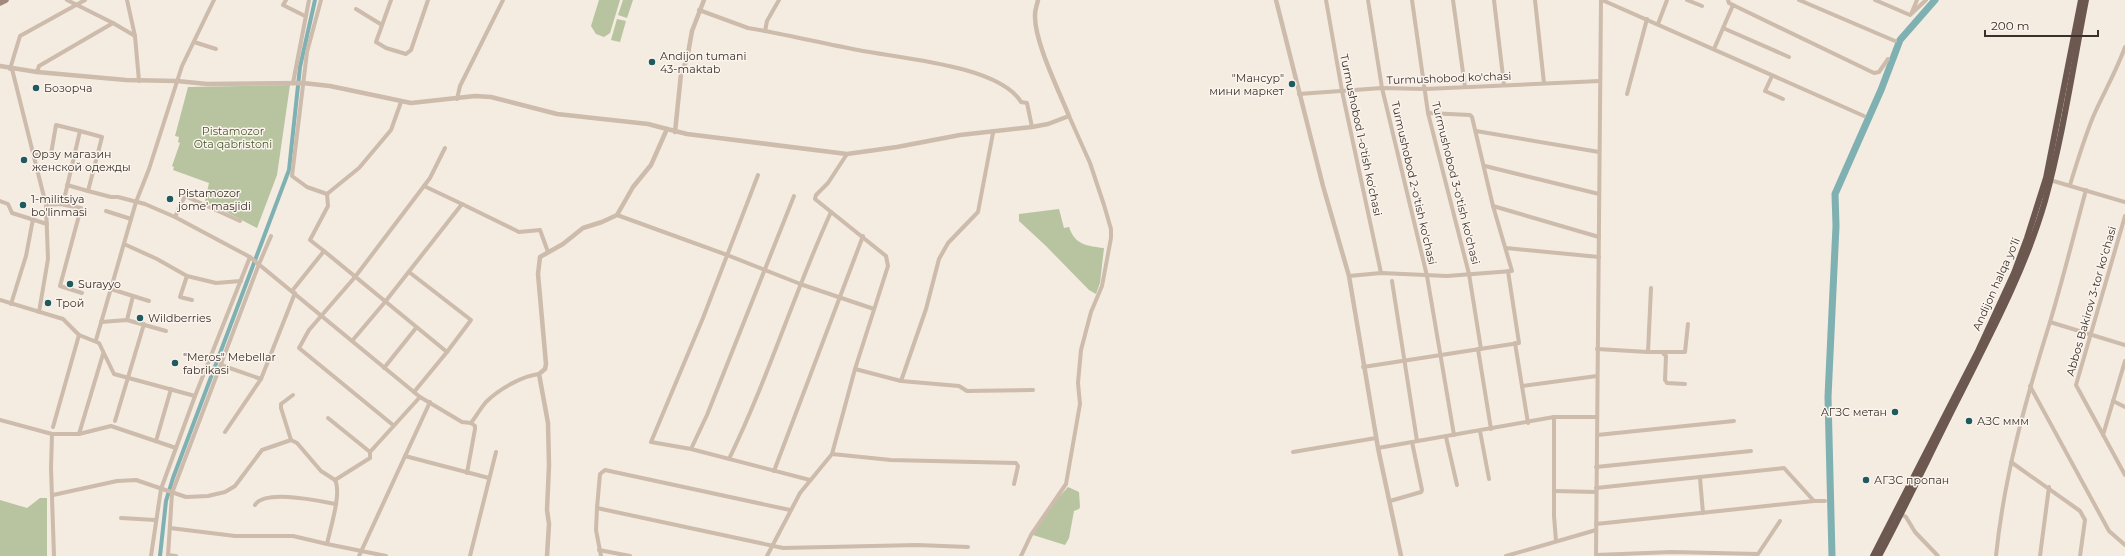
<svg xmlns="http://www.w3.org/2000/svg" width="2125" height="556" font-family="Montserrat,sans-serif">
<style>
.green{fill:#b8c4a0}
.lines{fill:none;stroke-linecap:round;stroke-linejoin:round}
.canal{stroke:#7fb0b2;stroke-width:4}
.river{stroke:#7fb0b2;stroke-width:7}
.minor{stroke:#cdbbac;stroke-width:4}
.tertiary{stroke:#cdbbac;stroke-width:4.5}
.secondary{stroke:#a18a7d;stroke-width:5.5}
.trunk{stroke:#6c584f;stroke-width:6}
.poi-dot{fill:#1f5a5e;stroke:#fbf5ee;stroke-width:1.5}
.labels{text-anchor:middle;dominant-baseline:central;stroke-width:3;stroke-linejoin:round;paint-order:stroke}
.poi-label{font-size:11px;fill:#3b302b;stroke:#fbf5ee;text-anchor:start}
.street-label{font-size:11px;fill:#3b302b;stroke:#fbf5ee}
.park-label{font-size:11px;fill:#4a5a2e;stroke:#fbf5ee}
</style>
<rect width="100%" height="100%" fill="#f4ebe1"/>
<g class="green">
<polygon points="599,0 620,0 610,33 604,37 596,34 591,26"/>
<polygon points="623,0 633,0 627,18 618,15"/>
<polygon points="617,19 626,21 620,42 611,40"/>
<polygon points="290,85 277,175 257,228 205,201 209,183 173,170 174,167 172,166 180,143 178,142 179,137 175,136 188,87"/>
<path d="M1059 209 1064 228 1069 227C1075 245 1087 246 1104 248L1100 283 1096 294 1089 290 1046 246 1019 221V214Z"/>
<polygon points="1068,487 1079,492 1080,507 1079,509 1074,511 1069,538 1065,545 1033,535 1053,504"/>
<polygon points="40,498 47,498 47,556 0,556 0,500 27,508"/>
</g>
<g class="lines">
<polyline class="canal" points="160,556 166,501 173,478 289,170 300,67 315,0"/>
<polyline class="river" points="1832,556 1828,397 1836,226 1835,194 1881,90 1900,40 1935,0"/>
<g class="minor">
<polyline points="67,0 113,23 135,36"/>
<polyline points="127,0 135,36 139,81"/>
<polyline points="286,0 283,5 305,16"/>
<polyline points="321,0 307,52 292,176 307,187 327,194 359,168 391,130 401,102"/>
<polyline points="391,0 376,42 386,48 406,54 411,50 428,0"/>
<polyline points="1326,0 1342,91 1381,273"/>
<polyline points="1368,0 1382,88 1427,276 1454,435"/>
<polyline points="1412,0 1428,113 1469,274 1481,349"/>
<polyline points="1453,0 1465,87"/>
<polyline points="1494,0 1504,85"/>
<polyline points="1535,0 1544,83"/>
<polyline points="1602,0 1864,116"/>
<polyline points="1687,0 1702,6"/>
<polyline points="1728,0 1729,3 1733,5 1874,73 1879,72 1888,59"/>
<polyline points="1799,0 1895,41"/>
<polyline points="1875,0 1910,15 1926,0"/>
<polyline points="356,9 382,25"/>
<polyline points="699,10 748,28 765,31 767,21 779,0"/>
<polyline points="1912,12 1917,0"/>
<polyline points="1658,24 1667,0"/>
<polyline points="1723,28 1789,57"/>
<path d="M765 31C796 37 827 44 858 50 897 58 999 65 1021 102L1027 103 1032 127"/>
<polyline points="194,42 216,49"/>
<polyline points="1714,49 1733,5"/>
<polyline points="10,69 20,36 85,0"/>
<polyline points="12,69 46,205 48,259 39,312"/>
<polyline points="37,72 39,66 113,23"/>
<polyline points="1772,76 1765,91 1783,99"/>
<polyline points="293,83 309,0"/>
<polyline points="1299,94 1382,88 1425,89 1600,81"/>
<polyline points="1627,94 1647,19"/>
<polyline points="457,99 460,86 503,0"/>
<polyline points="1476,131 1599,152"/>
<polyline points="34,155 51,154 56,125 80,131 63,204"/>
<polyline points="1485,166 1599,194"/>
<polyline points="758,175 703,318 651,442 691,449 810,480"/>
<polyline points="2050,180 2125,202"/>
<polyline points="67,185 88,191 102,137 80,131"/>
<path d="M2070 185C2077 162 2084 139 2093 117 2103 94 2116 72 2125 47"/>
<polyline points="424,186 430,178 445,148"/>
<path d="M88 191 111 197H118L145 204 175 217 250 257 420 397 462 422 471 423C476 416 481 408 486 402 499 389 522 376 539 374"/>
<polyline points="0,201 8,204 12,213 47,224"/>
<polyline points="46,205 60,204 81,208 60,286 82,293"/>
<polyline points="1493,206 1599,237"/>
<polyline points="106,211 131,219"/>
<polyline points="617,215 727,255 803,285 874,309"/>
<polyline points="2125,216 2076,385 2125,475"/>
<polyline points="175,217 185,196 240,221"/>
<polyline points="124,244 157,259 187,276 216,283 241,281"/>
<polyline points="1506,248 1599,257"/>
<polyline points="324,251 310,240 328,206 327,194"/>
<polyline points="409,272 471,320 447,352"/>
<polyline points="187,276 180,297 192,300"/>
<polyline points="1349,276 1381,273 1447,276 1512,271 1493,206 1472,117 1470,115 1428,113"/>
<polyline points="1392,281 1417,441"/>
<polyline points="111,289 133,296"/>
<polyline points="292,291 324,251 447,352 414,392"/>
<polyline points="0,300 63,319 79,335 53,427"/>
<polyline points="11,304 26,256 33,219"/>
<polyline points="127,320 133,296 149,301"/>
<polyline points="101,322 127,320 166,331"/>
<polyline points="2050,322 2125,345"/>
<polyline points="79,335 99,343 114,374 195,396 161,489 151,556"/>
<polyline points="96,340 136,202 149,169 182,66 214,0"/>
<polyline points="352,341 385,302 462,204 519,232 540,230 548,252"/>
<polyline points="1515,343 1528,423"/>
<polyline points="1478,349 1491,429"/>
<polyline points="1597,349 1648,352 1651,288"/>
<polyline points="1648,352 1662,352 1666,356 1665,380 1667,383 1685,384"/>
<polyline points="1663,352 1685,352 1688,324"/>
<polyline points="221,365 261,379"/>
<polyline points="1363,367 1519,343 1508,271"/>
<polyline points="384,368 416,328"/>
<polyline points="855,369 901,381 926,309 939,259 948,243 978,212 993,133"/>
<polyline points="901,381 959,386 967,391 1033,390"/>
<polyline points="1522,386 1597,376"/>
<polyline points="2030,386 2109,531 2125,545"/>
<polyline points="195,396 250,257"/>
<polyline points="2113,401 2125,407"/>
<polyline points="1554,417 1554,516 1556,541"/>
<polyline points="328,418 370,452"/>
<polyline points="0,420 52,434 51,468 54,556"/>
<polyline points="115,421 144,324"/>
<polyline points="393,425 299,348 309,330 355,277 424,186 462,204"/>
<polyline points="1480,431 1489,479"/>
<polyline points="225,432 261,379 295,293"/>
<polyline points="52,434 79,434 103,354"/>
<polyline points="79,434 111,426 176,448"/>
<polyline points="1597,435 1734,421"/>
<polyline points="2103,435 2125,361"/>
<polyline points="1446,437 1457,485"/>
<polyline points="291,440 281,408 281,404 293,395"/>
<polyline points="156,441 171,389"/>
<polyline points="1378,448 1554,417 1597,417"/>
<polyline points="691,449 707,415 794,196"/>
<polyline points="1293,452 1376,438"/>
<polyline points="832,454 891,460 1016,463 1018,466 1014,484"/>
<polyline points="405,456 489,478"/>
<path d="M729 459C768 379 794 293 831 212"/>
<polyline points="2011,462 2080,511 2085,520 2080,556"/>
<polyline points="1596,467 1751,451"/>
<polyline points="774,471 863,236"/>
<polyline points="467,473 475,429 475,426 471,423"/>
<polyline points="1700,478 1703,513"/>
<path d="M335 480C342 493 330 529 327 544L386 556"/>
<polyline points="335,480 370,458 370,452 420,397"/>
<polyline points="1596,488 1784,468 1814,501 1825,501"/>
<polyline points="1554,491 1596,492"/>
<polyline points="53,495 117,481 136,480 186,497 208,496 225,492 235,486 262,450 291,440 297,443 321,471 335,480"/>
<polyline points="1390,501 1421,492 1422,490 1412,442"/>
<path d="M255 505C265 489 319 501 336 504"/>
<polyline points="597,508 600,474 605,470 790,510"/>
<polyline points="1901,514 1906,517 1915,532 1938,556"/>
<polyline points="121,518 155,520"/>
<polyline points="1596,524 1814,501"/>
<polyline points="170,528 235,536 293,536 327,544"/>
<polyline points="599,550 630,556"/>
<polyline points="168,555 176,556"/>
<polyline points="1596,555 1672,552 1758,554 1780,521"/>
<polyline points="168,556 172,493 259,264 271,236"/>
<polyline points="359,556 430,402"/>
<polyline points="470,556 496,452"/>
<polyline points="601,556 596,530 597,508 783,548 917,545 968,547"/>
<polyline points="767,556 800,493 832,454 855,369 888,266 886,256 815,199 816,195 828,183 847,154"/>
<polyline points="1021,556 1031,535 1066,484 1080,404 1078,383 1081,350 1091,312 1102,286 1111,238 1111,229 1104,205 1090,163 1069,116"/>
<polyline points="1506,556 1596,530"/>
<polyline points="1596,556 1601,0"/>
<path d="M1996 556C2004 476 2026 399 2050 322 2063 279 2074 234 2086 190"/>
<polyline points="2040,556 2049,487"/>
</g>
<g class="tertiary">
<polyline points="1276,0 1323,186 1349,276 1378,448 1401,556"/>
<polyline points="0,66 37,72 126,80 177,81 207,84 303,83 330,86 411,103 475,96 491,97 557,114 648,124 667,129"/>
<polyline points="675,132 681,74 687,59 692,31 704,0"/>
<path d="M547 556 549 524 547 510 549 465 548 423 539 374 545 369 546 364 538 274 540 257 563 244 583 228 602 222 617 215 633 187 651 165 667 129 687 134 847 154 897 147 960 135 1032 127 1048 124 1069 116C1059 91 1034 41 1035 15 1035 10 1037 5 1038 0"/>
</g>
<polyline class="secondary" points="0,3 6,0"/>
<g class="trunk">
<polyline points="1873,556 1978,351 2014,273 2027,238 2046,178 2081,0"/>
<path d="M1879 556C1907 504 1932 450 1959 397 1991 333 2025 270 2045 201 2063 135 2073 67 2086 0"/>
</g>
</g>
<g class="poi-dot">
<circle cx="652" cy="62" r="4"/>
<circle cx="1292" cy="84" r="4"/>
<circle cx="36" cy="88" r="4"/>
<circle cx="24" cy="160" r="4"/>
<circle cx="170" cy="199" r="4"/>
<circle cx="23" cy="205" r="4"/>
<circle cx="70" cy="284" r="4"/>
<circle cx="48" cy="303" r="4"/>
<circle cx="140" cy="318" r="4"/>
<circle cx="175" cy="363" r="4"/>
<circle cx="1895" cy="412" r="4"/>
<circle cx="1969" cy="421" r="4"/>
<circle cx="1866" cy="480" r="4"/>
</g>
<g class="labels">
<g class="poi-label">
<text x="660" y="56">Andijon tumani<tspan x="660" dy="13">43-maktab</tspan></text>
<text x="1284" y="78" text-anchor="end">"Мансур"<tspan x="1284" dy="13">мини маркет</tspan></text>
<text x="44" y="88">Бозорча</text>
<text x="32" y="154">Орзу магазин<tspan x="32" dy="13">женской одежды</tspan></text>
<text x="178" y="193">Pistamozor<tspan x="178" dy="13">jome' masjidi</tspan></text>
<text x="31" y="199">1-militsiya<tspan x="31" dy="13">bo'linmasi</tspan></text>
<text x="78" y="284">Surayyo</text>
<text x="56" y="303">Трой</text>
<text x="148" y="318">Wildberries</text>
<text x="183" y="357">"Meros" Mebellar<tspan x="183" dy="13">fabrikasi</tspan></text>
<text x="1887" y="412" text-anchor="end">АГЗС метан</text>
<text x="1977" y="421">АЗС ммм</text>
<text x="1874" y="480">АГЗС пропан</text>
</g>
<g class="street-label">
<text transform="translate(1449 78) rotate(-2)">Turmushobod ko'chasi</text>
<text transform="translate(1361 135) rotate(78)">Turmushobod 1-o'tish ko'chasi</text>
<text transform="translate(1414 183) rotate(77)">Turmushobod 2-o'tish ko'chasi</text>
<text transform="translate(1456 183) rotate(76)">Turmushobod 3-o'tish ko'chasi</text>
<text transform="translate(1996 284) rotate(-66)">Andijon halqa yo‘li</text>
<text transform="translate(2091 301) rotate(-74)">Abbos Bakirov 3-tor koʻchasi</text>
</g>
<g class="park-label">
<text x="233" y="131">Pistamozor<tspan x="233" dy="13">Ota qabristoni</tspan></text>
</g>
</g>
<path d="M1985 30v6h113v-6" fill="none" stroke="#3b302b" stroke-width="2"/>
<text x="1991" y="30" font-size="12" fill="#3b302b" stroke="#fbf5ee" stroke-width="3" paint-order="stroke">200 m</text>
</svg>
